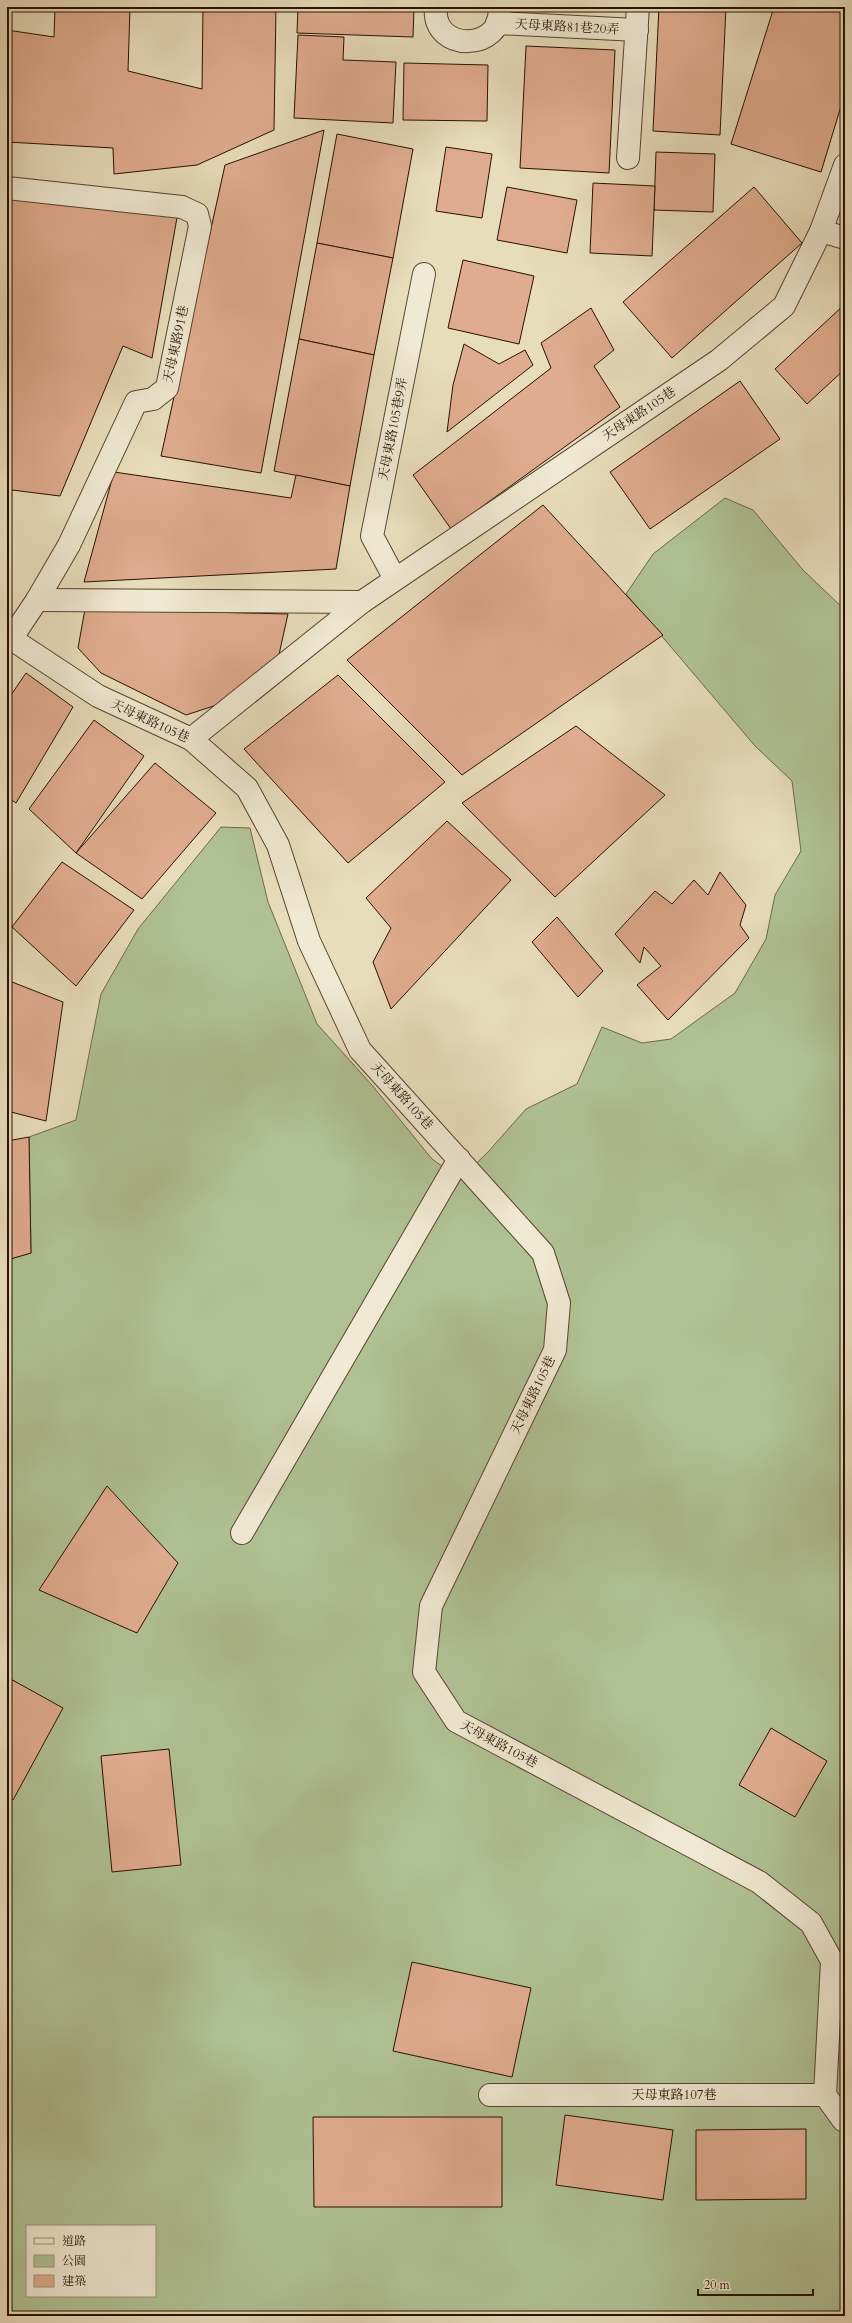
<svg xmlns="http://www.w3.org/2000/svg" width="852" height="2323" font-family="Cardo,'Noto Serif TC',serif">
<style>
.green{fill:#b0c294;stroke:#6c694a;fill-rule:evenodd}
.building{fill:#e0ac8f;stroke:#281000}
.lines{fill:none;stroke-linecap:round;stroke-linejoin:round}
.minor-casing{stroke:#58432f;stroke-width:24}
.minor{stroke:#f0e9d3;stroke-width:22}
.labels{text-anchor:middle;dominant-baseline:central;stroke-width:3;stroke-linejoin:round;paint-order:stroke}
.street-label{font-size:13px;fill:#281000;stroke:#f0e9d3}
</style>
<rect width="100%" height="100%" fill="#e8ddbb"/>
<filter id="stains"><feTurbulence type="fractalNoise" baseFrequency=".005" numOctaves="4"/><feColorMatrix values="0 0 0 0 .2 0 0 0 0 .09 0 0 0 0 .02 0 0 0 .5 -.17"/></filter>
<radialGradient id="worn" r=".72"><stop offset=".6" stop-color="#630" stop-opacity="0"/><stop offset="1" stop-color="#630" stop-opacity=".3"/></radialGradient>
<path class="green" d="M725 498 753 510 803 570 845 610V2316H8L7 1260 31 1253 29 1137 76 1120 101 994 138 929 221 827 250 828 268 902 317 1024 371 1084 432 1159 460 1179 488 1152 526 1109 577 1084 602 1027 642 1043 671 1039 735 993 766 939 775 895 801 851 792 781 755 746 626 594 653 554ZM27 2226H155V2296H27Z"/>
<g class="building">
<polygon points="55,7 130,7 128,71 202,89 203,7 276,7 274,130 197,165 114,174 113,148 7,142 7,30 54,37"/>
<polygon points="298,7 414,7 413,37 297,33"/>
<polygon points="659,7 726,7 720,135 653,131"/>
<polygon points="774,7 828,7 845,12 845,93 821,172 731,144"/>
<polygon points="298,35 344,37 343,60 396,62 393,123 294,118"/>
<polygon points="526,46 615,50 609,173 520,168"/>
<polygon points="404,63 488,65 487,121 403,120"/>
<polygon points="324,130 261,473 161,456 225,165"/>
<polygon points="337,134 413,149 393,258 317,243"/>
<polygon points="446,147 492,154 482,218 436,211"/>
<polygon points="656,152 715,154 713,212 654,210"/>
<polygon points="593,183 655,186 652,256 590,253"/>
<polygon points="507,187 577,200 567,253 497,240"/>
<polygon points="754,187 802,243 672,358 623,302"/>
<polygon points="7,193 178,212 152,358 123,346 60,496 12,490 7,503"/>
<polygon points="317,243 393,258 374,355 299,339"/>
<polygon points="463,260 534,276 519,344 448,328"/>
<polygon points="845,304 845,369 807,404 775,369"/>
<polygon points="591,308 614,350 594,366 620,407 451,529 413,475 551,368 541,343"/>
<polygon points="299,339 374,355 350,486 274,471"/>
<polygon points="464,344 499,364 525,350 533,365 447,432 453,385"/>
<polygon points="740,381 780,439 650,529 610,472"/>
<polygon points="114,472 291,498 296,475 350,486 336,569 84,582"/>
<polygon points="543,505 663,635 462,775 347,660"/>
<polygon points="85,609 288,614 278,659 226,702 186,715 101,673 78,648"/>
<polygon points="26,673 73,707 16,803 7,797 7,701"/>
<polygon points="338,675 445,782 348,863 244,749"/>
<polygon points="94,720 144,756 76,853 29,809"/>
<polygon points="576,726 665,795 555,897 462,803"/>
<polygon points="155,763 216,813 142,899 76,853"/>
<polygon points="447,821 511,880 391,1009 373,962 391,928 366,898"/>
<polygon points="62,862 134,910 76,986 12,927"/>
<polygon points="720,872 746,905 740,925 749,938 668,1020 637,985 661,966 644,947 640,963 615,934 655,891 672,904 694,880 708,895"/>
<polygon points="557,917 603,971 578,997 532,942"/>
<polygon points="7,980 63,1002 46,1121 7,1111"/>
<polygon points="29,1137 31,1253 7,1260 7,1141"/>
<polygon points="107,1486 178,1563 137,1633 39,1590"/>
<polygon points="7,1677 63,1708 13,1800 7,1797"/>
<polygon points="771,1728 827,1761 795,1817 739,1785"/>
<polygon points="169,1749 181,1865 112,1872 101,1756"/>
<polygon points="412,1962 531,1988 512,2077 393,2051"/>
<polygon points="565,2115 673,2130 663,2200 556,2185"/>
<polygon points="313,2117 502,2117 502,2207 314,2207"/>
<polygon points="806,2129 806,2199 696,2200 696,2130"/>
</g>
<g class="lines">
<g class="minor-casing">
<g id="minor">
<path d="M436 7C431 54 506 51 499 7"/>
<polyline points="497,23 637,30"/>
<polyline points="628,158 638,7"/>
<polyline points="7,188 182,207 197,214 200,226 167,388 153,399 136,402 69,545 37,600 11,639"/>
<polyline points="821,231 845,238"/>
<polyline points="395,579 372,536 424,274"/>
<polyline points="37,600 362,602"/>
<polyline points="7,636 98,696 191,739 247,788 278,845 309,941 360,1050 543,1253 559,1303 555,1350 431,1606 424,1672 456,1721 759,1882 811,1923 832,1961 825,2095"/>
<polyline points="191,739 362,602 719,360 784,306 821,231 845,165"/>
<polyline points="242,1533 459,1159"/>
<polyline points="490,2095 825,2095"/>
<polyline points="825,2095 843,2120 845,2120"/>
</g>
</g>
<use href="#minor" class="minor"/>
</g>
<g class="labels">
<g class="street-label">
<text transform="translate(567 27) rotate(3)">天母東路81巷20弄</text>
<text transform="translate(176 344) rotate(-78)">天母東路91巷</text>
<text transform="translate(639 414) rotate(-34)">天母東路105巷</text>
<text transform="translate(393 429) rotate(-79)">天母東路105巷9弄</text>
<text transform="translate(150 721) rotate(25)">天母東路105巷</text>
<text transform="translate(402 1096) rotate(48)">天母東路105巷</text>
<text transform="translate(533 1395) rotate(-64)">天母東路105巷</text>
<text transform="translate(499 1744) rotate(28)">天母東路105巷</text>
<text x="674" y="2095">天母東路107巷</text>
</g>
</g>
<rect width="852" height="2323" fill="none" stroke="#e8ddbb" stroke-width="24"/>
<rect x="8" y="8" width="836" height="2307" fill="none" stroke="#281000" stroke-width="2"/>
<rect x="12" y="12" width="828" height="2299" fill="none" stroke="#281000"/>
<rect x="26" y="2225" width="130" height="72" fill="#f0e9d3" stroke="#a0927f"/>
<rect x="34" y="2238" width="20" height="6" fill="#f0e9d3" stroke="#a0927f"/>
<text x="62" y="2245" font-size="12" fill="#281000">道路</text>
<rect x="34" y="2255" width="20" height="12" fill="#b0c294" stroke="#a0927f"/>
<text x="62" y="2265" font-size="12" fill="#281000">公園</text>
<rect x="34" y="2275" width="20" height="12" fill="#e0ac8f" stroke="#a0927f"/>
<text x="62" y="2285" font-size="12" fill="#281000">建築</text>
<path d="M698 2289v6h115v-6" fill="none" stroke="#281000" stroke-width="2"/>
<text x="704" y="2289" font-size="12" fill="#281000" stroke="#f0e9d3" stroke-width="3" paint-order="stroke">20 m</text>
<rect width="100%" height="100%" filter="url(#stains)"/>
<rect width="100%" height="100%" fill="url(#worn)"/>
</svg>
